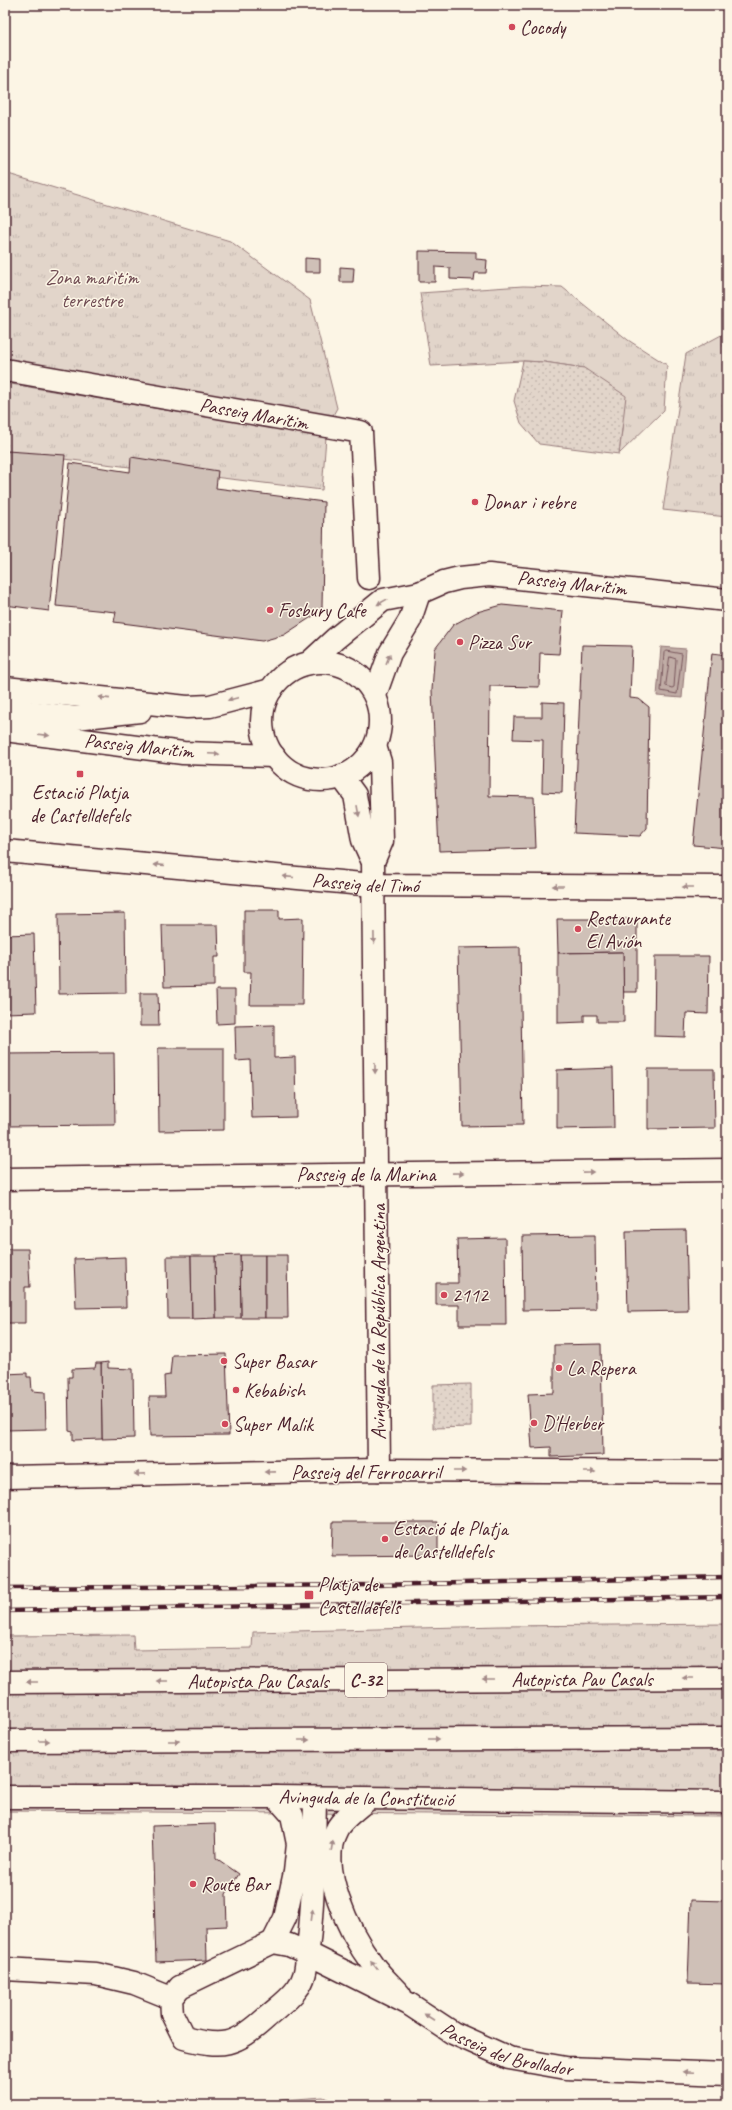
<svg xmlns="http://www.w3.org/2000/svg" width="732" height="2110" font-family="Caveat,sans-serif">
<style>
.grass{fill:url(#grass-tufts);stroke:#967a7a}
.forest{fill:url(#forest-firs);stroke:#967a7a}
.park{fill:url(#park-dots);stroke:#967a7a}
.water{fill:#c0aca5;stroke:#917474}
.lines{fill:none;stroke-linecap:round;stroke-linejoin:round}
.shore{stroke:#79575c;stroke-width:1}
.building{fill:#cfc0b7;stroke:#4a1f2b}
.minor-casing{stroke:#4a1f2b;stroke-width:25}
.highway-casing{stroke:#4a1f2b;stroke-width:25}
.minor{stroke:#fcf5e5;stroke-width:22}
.highway{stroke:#fcf5e5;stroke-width:22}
.rail-casing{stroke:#4a1f2b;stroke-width:4.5}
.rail{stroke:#fcf5e5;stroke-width:3;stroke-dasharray:9;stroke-linecap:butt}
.oneway{fill:#a38a88}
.poi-dot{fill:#d1495b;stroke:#fcf5e5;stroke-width:1.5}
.labels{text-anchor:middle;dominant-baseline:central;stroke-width:3;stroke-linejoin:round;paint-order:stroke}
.shield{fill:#fcf5e5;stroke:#7f5f63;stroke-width:1}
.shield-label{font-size:19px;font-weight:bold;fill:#4a1f2b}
.poi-label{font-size:20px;fill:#4a1f2b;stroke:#fcf5e5;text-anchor:start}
.park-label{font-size:20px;fill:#704c53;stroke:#fcf5e5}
.street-label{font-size:20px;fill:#4a1f2b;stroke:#fcf5e5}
</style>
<defs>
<pattern id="grass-tufts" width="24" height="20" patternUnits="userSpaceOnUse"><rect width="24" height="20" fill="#e2d5ca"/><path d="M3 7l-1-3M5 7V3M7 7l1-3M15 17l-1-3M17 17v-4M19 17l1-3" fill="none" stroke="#c3b6ae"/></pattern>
<pattern id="forest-firs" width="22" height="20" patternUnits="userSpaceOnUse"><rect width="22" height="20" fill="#e2d5ca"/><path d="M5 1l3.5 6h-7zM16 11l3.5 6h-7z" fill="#c3b6ae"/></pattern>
<pattern id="park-dots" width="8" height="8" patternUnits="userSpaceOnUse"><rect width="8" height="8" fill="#e2d5ca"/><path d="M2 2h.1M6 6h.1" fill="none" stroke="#c3b6ae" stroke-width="1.8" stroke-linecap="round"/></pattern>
</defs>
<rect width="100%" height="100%" fill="#fcf5e5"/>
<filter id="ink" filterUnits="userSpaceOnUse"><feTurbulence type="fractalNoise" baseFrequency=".025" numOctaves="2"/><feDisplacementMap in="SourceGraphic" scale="8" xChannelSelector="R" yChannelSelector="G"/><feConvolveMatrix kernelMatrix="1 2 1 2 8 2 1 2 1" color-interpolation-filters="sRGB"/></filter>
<g filter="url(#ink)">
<g class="grass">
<polygon points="5,173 230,241 310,300 337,408 332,417 318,416 5,359"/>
<polygon points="523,286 562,287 628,340 667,365 664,410 619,454 623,422 584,368 544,362 523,361 431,366 420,293"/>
<polygon points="727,332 727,517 663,510 686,354"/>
<polygon points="5,383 326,437 322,490 5,452"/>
<polygon points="727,1624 727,1816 5,1811 5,1636 133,1635 134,1650 252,1648 253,1632 501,1626"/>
</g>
<polygon class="forest" points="323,2097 342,2105 268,2105 282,2100"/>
<g class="park">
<polygon points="523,361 544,362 584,368 626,396 619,454 539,444 521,423 514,401"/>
<polygon points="471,1384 471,1427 433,1428 433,1385"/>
</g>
<polygon class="water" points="661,647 686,649 682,698 657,696"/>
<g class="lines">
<g class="shore">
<polygon points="666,651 682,654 677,694 661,691 664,653"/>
<polygon points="670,657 676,659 674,687 672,688 666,686"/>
</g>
</g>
<g class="building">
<polygon points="419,251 476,252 476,259 487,260 486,273 475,273 474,280 450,279 450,268 435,267 435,282 419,282"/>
<polygon points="305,258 320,259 320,272 305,272"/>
<polygon points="340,267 354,268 353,282 340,282"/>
<polygon points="7,451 65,455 49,611 5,605 5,475"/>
<polygon points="131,457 218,471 216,488 324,502 322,607 313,616 284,635 262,641 114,622 116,612 56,606 70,463 130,472"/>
<polygon points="502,605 563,611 559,654 540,653 539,687 490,686 489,796 534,797 536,848 439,851 432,690 435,649 453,625 477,612"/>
<polygon points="582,645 632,646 630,698 639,699 649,707 647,828 640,836 574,833"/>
<polygon points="712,653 727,655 727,848 693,845"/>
<polygon points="542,702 564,703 562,793 542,792 543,740 513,739 514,717 542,717"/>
<polygon points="244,910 279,910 279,919 303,918 302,1005 250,1005 251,972 244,972"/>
<polygon points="125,913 126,993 59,994 58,914"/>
<polygon points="557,919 637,919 637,992 623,992 623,952 558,953"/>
<polygon points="162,925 218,925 219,957 214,957 214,986 164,987"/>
<polygon points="34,934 36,1012 5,1013 5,935"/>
<polygon points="520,947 523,1125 462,1126 458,948"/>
<polygon points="623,952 624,1022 597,1022 597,1015 584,1015 584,1022 558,1023 558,953"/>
<polygon points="655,956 709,956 708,1014 686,1013 685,1037 654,1036"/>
<polygon points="216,990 235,990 235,1023 217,1024"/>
<polygon points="140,993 158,993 159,1026 140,1026"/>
<polygon points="274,1025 274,1058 295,1057 296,1117 252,1118 250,1060 236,1061 235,1026"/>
<polygon points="158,1048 224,1048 224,1130 159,1131"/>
<polygon points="114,1053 115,1125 5,1126 5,1054"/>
<polygon points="613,1068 614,1128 557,1129 557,1070"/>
<polygon points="648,1069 714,1069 715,1128 648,1129"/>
<polygon points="686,1230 688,1311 628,1312 626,1231"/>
<polygon points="595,1235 596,1309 523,1310 522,1236"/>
<polygon points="505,1238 506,1325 459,1325 459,1305 436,1305 436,1283 458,1283 457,1239"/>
<polygon points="5,1249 28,1249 30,1287 25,1287 25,1323 5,1323"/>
<polygon points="240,1255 265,1255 265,1318 241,1318"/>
<polygon points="240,1255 241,1318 216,1318 215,1256"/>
<polygon points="265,1255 287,1255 288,1318 265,1318"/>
<polygon points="167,1256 191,1256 192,1319 168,1319"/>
<polygon points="191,1256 215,1256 216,1318 192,1319"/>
<polygon points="125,1257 126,1307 76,1308 74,1259"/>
<polygon points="601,1344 603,1455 551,1457 551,1447 532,1448 528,1394 554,1393 554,1345"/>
<polygon points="226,1354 229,1435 150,1436 149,1397 165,1397 164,1376 170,1375 172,1355"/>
<polygon points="108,1362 108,1368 133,1369 134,1438 102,1439 101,1363"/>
<polygon points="96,1363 101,1363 102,1439 73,1440 73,1432 69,1431 68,1377 72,1377 72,1369 95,1368"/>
<polygon points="27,1373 27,1377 31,1377 32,1391 45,1392 46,1429 5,1430 5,1374"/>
<polygon points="333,1522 438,1522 438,1555 332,1556"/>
<polygon points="215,1824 216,1858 239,1874 226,1894 227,1926 206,1927 207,1960 156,1962 152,1826"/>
<polygon points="691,1900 727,1901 727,1984 688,1983"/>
</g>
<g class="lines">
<g class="minor-casing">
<g id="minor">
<polyline points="5,370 361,432 369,578"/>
<circle cx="321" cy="721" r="59"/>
<polyline points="309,663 335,639 383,600 419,593 444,582 460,578 489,575 727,600"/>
<polyline points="5,688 187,707 210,706 271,690"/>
<polyline points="375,695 390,653 410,620 419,593"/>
<polyline points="5,709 76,718 140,711"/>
<polyline points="5,730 183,753 274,756"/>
<polyline points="341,776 355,795 363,840 373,862 379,1470"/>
<path id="s1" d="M5 851 373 885 727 887"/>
<polyline points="373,862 382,841 380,762 375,746"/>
<polyline points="5,1179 727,1170"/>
<polyline points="5,1477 379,1470 727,1472"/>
<polyline points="5,1797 276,1797 727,1802"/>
<path id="s2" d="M315 1798C314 1848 314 1899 308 1949 306 1963 307 1977 297 1989 289 2000 276 2009 266 2018 235 2046 223 2048 184 2038L172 2014 171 1998 180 1987 273 1942 289 1945 307 1953 409 2004 453 2033 509 2058 566 2068 727 2074"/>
<path d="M368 1799C359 1807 342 1819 337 1829 316 1867 350 1934 373 1965 381 1976 391 1985 400 1995"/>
<polyline points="273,1942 285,1918 295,1872 298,1844 292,1815 276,1797"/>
<polyline points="5,1969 96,1974 134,1983 171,1998"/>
</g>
</g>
<g class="highway-casing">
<g id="highway">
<polyline points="5,1682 727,1678"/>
<polyline points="5,1741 727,1738"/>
</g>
</g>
<use href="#minor" class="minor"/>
<use href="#highway" class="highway"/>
<g class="rail-casing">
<g id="rail">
<polyline points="5,1588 376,1585 727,1577"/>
<polyline points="5,1611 727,1597"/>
</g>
</g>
<use href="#rail" class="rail"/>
</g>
<defs><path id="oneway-solid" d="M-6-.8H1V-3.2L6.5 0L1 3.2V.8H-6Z"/></defs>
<g class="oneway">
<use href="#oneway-solid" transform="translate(382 602) rotate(151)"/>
<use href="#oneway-solid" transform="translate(388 659) rotate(-68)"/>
<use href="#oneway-solid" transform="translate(104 698) rotate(-174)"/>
<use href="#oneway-solid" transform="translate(233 699) rotate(166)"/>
<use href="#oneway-solid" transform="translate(44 735) rotate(7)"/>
<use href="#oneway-solid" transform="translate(214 754) rotate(2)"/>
<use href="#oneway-solid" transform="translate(358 811) rotate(80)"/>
<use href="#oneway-solid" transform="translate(159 865) rotate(-175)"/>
<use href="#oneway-solid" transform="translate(288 877) rotate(-175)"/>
<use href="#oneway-solid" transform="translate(558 886) rotate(-180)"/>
<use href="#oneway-solid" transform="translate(688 887) rotate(-180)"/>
<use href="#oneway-solid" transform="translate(374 938) rotate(89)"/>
<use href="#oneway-solid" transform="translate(375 1068) rotate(89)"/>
<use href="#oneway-solid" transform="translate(588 1172) rotate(-1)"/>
<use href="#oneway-solid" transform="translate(458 1173) rotate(-1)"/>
<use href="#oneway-solid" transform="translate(460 1471)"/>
<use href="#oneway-solid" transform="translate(270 1472) rotate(179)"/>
<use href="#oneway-solid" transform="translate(590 1472)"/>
<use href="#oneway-solid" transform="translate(140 1474) rotate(179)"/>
<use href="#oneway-solid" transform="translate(688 1678) rotate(180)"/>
<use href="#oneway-solid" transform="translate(488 1679) rotate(180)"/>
<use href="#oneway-solid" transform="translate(162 1681) rotate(180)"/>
<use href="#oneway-solid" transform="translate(32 1682) rotate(180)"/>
<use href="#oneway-solid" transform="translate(434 1739)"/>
<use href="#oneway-solid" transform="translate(304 1740)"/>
<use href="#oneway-solid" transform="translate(44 1741)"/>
<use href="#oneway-solid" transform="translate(174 1741)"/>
<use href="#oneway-solid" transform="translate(332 1846) rotate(-81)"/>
<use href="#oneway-solid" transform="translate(312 1915) rotate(-83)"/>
<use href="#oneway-solid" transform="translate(374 1965) rotate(-127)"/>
<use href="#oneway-solid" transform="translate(429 2017) rotate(-147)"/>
<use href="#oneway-solid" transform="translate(688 2072) rotate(-178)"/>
</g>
</g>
<g class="poi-dot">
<circle cx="512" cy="27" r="4"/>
<circle cx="475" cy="502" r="4"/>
<circle cx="270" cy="610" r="4"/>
<circle cx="460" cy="642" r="4"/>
<rect x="76" y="770" width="8" height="8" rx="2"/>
<circle cx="578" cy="929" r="4"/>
<circle cx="444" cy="1295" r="4"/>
<circle cx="224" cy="1361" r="4"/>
<circle cx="559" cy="1368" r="4"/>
<circle cx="236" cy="1390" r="4"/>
<circle cx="534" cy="1423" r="4"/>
<circle cx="225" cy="1424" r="4"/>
<circle cx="385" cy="1539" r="4"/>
<rect x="304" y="1590" width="10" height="10" rx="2"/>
<circle cx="193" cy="1884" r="4"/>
</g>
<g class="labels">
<rect class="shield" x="345" y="1663" width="42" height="34" rx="3"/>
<g class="shield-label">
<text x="366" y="1680">C-32</text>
</g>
<g class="poi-label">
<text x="520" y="27">Cocody</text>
<text x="483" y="502">Donar i rebre</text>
<text x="278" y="610">Fosbury Cafe</text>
<text x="468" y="642">Pizza Sur</text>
<text x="80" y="792" text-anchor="middle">Estació Platja<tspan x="80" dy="23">de Castelldefels</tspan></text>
<text x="586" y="918">Restaurante<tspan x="586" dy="23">El Avión</tspan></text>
<text x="452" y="1295">2112</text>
<text x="232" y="1361">Super Basar</text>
<text x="567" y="1368">La Repera</text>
<text x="244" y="1390">Kebabish</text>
<text x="542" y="1423">D'Herber</text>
<text x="233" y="1424">Super Malik</text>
<text x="393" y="1528">Estació de Platja<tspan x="393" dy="23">de Castelldefels</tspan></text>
<text x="318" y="1584">Platja de<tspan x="318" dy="23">Castelldefels</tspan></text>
<text x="201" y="1884">Route Bar</text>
</g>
<g class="park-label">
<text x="92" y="277">Zona marìtim<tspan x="92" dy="23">terrestre</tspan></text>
</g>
<g class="street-label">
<text transform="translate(254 414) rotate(10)">Passeig Marítim</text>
<text transform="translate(572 583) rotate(6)">Passeig Marítim</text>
<text transform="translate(139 746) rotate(6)">Passeig Marítim</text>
<text stroke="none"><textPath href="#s1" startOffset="362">Passeig del Timó</textPath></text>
<text x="366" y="1174">Passeig de la Marina</text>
<text transform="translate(378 1322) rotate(-90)">Avinguda de la República Argentina</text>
<text x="366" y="1472">Passeig del Ferrocarril</text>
<text x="582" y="1679">Autopista Pau Casals</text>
<text x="258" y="1681">Autopista Pau Casals</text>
<text transform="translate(366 1798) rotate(1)">Avinguda de la Constitució</text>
<text stroke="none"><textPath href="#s2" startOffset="746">Passeig del Brollador</textPath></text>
</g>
</g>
<rect width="732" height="2110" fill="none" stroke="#fcf5e5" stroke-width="20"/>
<rect x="10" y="10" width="712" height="2090" fill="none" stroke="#4a1f2b" stroke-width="1.5" filter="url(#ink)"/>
</svg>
